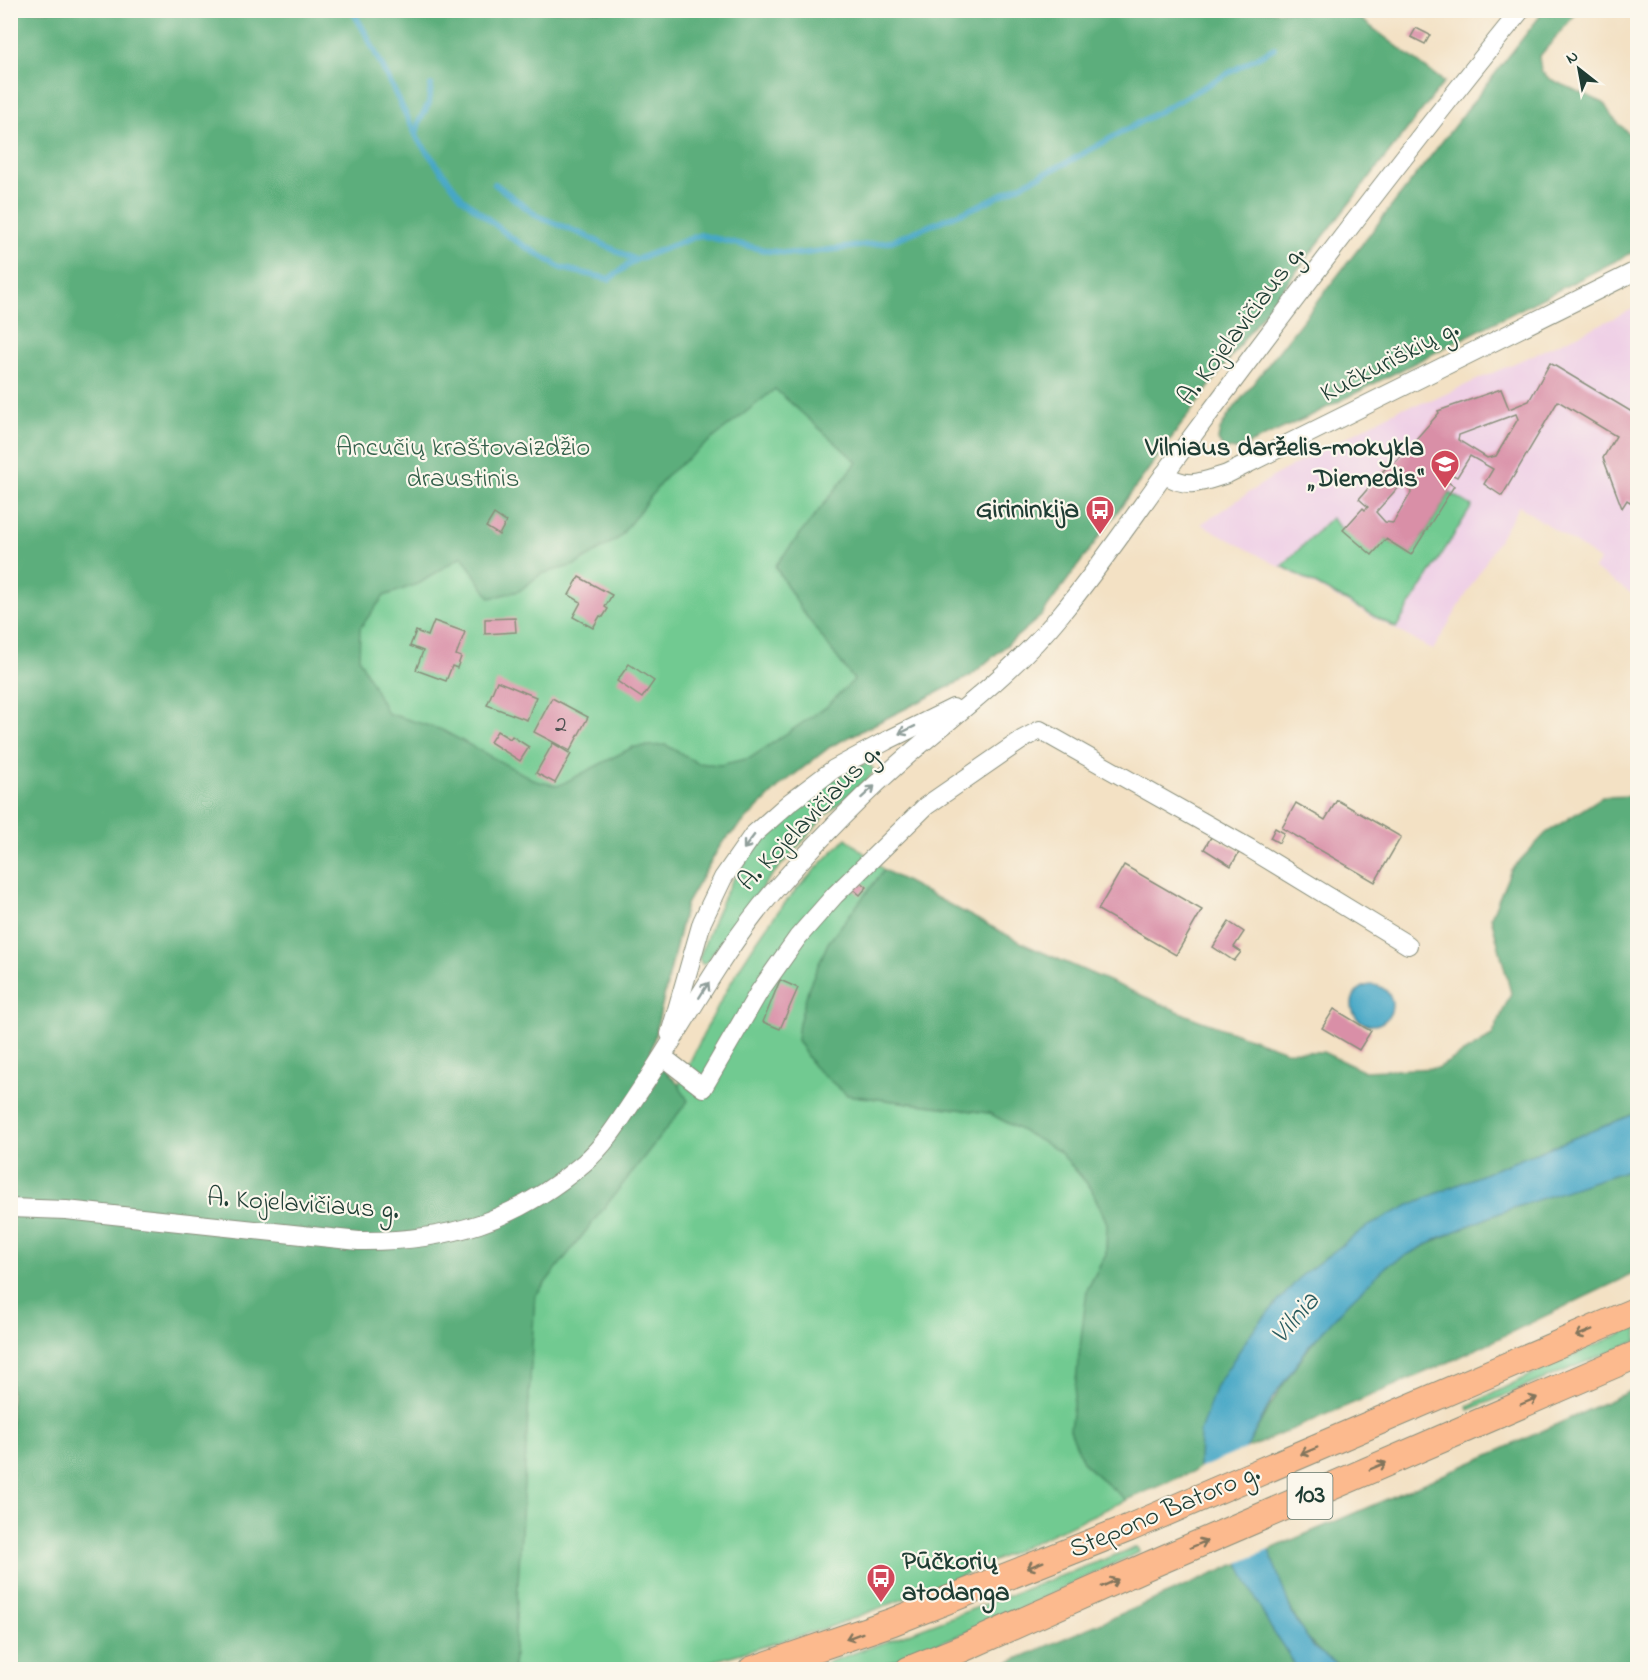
<svg xmlns="http://www.w3.org/2000/svg" width="1648" height="1680" font-family="'Indie Flower',sans-serif">
<style>
.built{fill:#efd0e6}
.green{fill:#71ca91;stroke:#488462;stroke-width:1.5}
.forest{fill:#5cae7b;stroke:#3e7658;stroke-width:1.5;fill-rule:evenodd}
.water{fill:#47a7c6;stroke:#33727d;stroke-width:1.5}
.pier{fill:#f3e1c4}
.lines{fill:none;stroke-linecap:round;stroke-linejoin:round}
.stream{stroke:#47a7c6;stroke-width:6}
.building{fill:#d98fa7;fill-rule:evenodd}
.street-casing{stroke:#898f7c;stroke-width:20}
.primary-casing{stroke:#898f7c;stroke-width:29}
.street{stroke:#fff;stroke-width:18}
.primary{stroke:#fcba8e;stroke-width:27}
.oneway{stroke:#8f9e9a}
.oneway2{stroke:#82755c}
.labels{text-anchor:middle;dominant-baseline:central;stroke-width:4.5;stroke-linejoin:round;paint-order:stroke}
.number-label{font-size:24px;fill:#4e5251}
.shield{fill:#fbf7ec;stroke:#61756b;stroke-width:1.5}
.shield-label{font-size:26px;font-weight:bold;fill:#1f3d34}
.street-label{font-size:27px;fill:#1f3d34;stroke:#fbf7ec}
.park-label{font-size:27px;fill:#34604b;stroke:#fbf7ec}
.poi-label{font-size:27px;font-weight:bold;fill:#1f3d34;stroke:#fbf7ec;text-anchor:end}
.water-label{font-size:28px;font-style:italic;fill:#2b5d60;stroke:#fbf7ec}
</style>
<rect width="100%" height="100%" fill="#fbf7ec"/>
<filter id="ink" filterUnits="userSpaceOnUse"><feTurbulence type="fractalNoise" baseFrequency=".0167" numOctaves="2"/><feDisplacementMap in="SourceGraphic" scale="12" xChannelSelector="R" yChannelSelector="G"/><feConvolveMatrix kernelMatrix="1 2 1 2 8 2 1 2 1" color-interpolation-filters="sRGB"/></filter>
<filter id="wash" filterUnits="userSpaceOnUse"><feTurbulence type="fractalNoise" baseFrequency=".008" numOctaves="4" result="noise"/><feDisplacementMap in="SourceGraphic" scale="24" xChannelSelector="R" yChannelSelector="G"/><feGaussianBlur stdDeviation="1.35" result="paint"/><feColorMatrix in="noise" values="0 0 0 0 0 0 0 0 0 0 0 0 0 0 0 0 0 1.4 0 .05"/><feComposite in="paint" operator="in"/></filter>
<g filter="url(#wash)">
<rect width="100%" height="100%" fill="#f3e1c4"/>
<polygon class="built" points="1637,307 1637,597 1594,569 1600,560 1519,506 1433,650 1201,524 1277,474 1401,408 1430,401 1584,332"/>
<g class="green">
<path d="M11 11H1350L1444 82 1249 332 1041 616 970 676 831 746 781 785 721 844 686 904 650 1055 679 1085C710 1019 742 954 789 898 807 877 827 858 846 838L884 870 863 898 847 1095 989 1113 1059 1151 1091 1188 1107 1223 1106 1254 1087 1290 1084 1464 1126 1500 943 1584 827 1628 686 1669 11 1670Z"/>
<polygon points="1450,493 1472,506 1396,628 1282,566 1331,518 1343,530 1386,539 1411,555"/>
<path d="M867 763 873 768V773L869 777 825 816 767 881 705 964H702L699 958C711 927 722 893 742 866 771 826 820 780 867 763Z"/>
<polygon points="1637,1326 1637,1341 1469,1410 1468,1406 1530,1375"/>
<polygon points="1137,1547 1139,1552 990,1623 872,1669 806,1670 888,1641"/>
</g>
<g class="forest">
<path d="M11 11H1350L1444 82 1249 332 1041 616 970 676 831 746 781 785 721 844 686 904 650 1055 679 1085 688 1101 535 1296 513 1669 11 1670ZM775 389 857 462 775 566 801 609 854 680 826 707 750 758 720 765 697 763 666 745 633 747 558 786 536 781 442 730 387 713 359 658 360 628 384 596 420 583 462 556 490 598 519 591 541 574 575 565 619 538 667 475Z"/>
<polygon points="1544,11 1578,11 1539,57 1541,71 1550,79 1604,103 1612,117 1629,134 1637,136 1637,250 1312,415 1236,450 1223,448 1218,440 1220,430 1228,416"/>
<polygon points="1633,796 1637,797 1637,1113 1488,1172 1200,1432 1199,1469 1126,1500 1084,1464 1070,1430 1087,1290 1106,1254 1107,1223 1091,1188 1059,1151 989,1113 847,1095 813,1066 797,1040 799,1023 809,986 828,943 884,870 1028,946 1196,1019 1286,1051 1323,1052 1363,1071 1438,1068 1492,1036 1511,993 1491,917 1511,870 1546,833 1602,797"/>
<path d="M1637 1167V1272L1449 1362 1246 1449C1282 1381 1326 1315 1387 1266 1398 1258 1412 1253 1423 1247 1491 1211 1565 1191 1637 1167Z"/>
<path d="M1637 1388V1669L1351 1670C1299 1653 1286 1596 1269 1550L1489 1455Z"/>
<polygon points="1239,1563 1271,1628 1298,1669 991,1670"/>
</g>
<g class="water">
<circle cx="1372" cy="1005" r="20"/>
<polygon points="1637,1113 1637,1167 1507,1210 1441,1237 1388,1265 1349,1302 1309,1346 1272,1399 1246,1449 1246,1462 1269,1550 1293,1616 1314,1648 1338,1665 1351,1669 1298,1669 1271,1628 1249,1586 1199,1469 1200,1432 1216,1386 1253,1330 1301,1276 1365,1228 1409,1205 1488,1172"/>
</g>
<polygon class="pier" points="1250,1447 1249,1462 1271,1549 1236,1564 1196,1470"/>
<g class="lines">
<g class="stream">
<polyline points="352,10 366,34 419,141 462,198 513,239 561,268 609,279 635,260 700,235 769,251 799,254 889,242 978,206 1068,162 1274,48"/>
<polyline points="416,135 419,122 429,103 431,85"/>
<polyline points="495,184 537,216 584,235 635,260"/>
</g>
</g>
<g id="blocks">
<g class="building">
<polygon points="1416,28 1430,35 1425,44 1411,37"/>
<path d="M1550 363 1637 415 1638 507 1627 500 1622 508 1603 458 1616 436 1558 401 1502 496 1484 484 1493 469 1470 456 1457 477 1447 472 1443 479 1454 486 1411 555 1386 539 1372 555 1343 530 1363 508 1365 510 1368 507 1359 499 1390 463 1393 465 1439 413 1438 411 1501 389 1509 409 1529 401ZM1516 414 1518 419 1496 456 1487 458 1458 440 1459 435ZM1402 483 1409 485 1411 493 1393 523 1385 522 1376 512Z"/>
<polygon points="494,514 506,522 499,535 486,527"/>
<polygon points="579,577 612,595 605,607 608,609 603,617 600,616 593,628 573,617 581,602 569,595"/>
<polygon points="515,618 516,632 485,634 485,619"/>
<polygon points="434,621 465,632 456,655 461,657 457,668 452,666 446,681 416,670 423,651 410,646 416,631 428,636"/>
<polygon points="629,664 654,681 642,698 617,681"/>
<polygon points="497,681 536,697 527,720 487,705"/>
<polygon points="552,698 588,717 570,751 534,732"/>
<polygon points="497,731 510,739 512,736 529,747 520,761 490,742"/>
<polygon points="553,743 571,754 555,783 536,773"/>
<polygon points="1337,800 1401,837 1375,882 1282,828 1296,803 1325,820"/>
<polygon points="1275,828 1284,833 1279,843 1270,838"/>
<polygon points="1211,837 1240,851 1231,866 1204,849"/>
<polygon points="1124,865 1202,910 1176,955 1098,910"/>
<polygon points="859,880 867,887 860,895 852,888"/>
<polygon points="1229,922 1244,932 1234,947 1241,952 1234,961 1213,947"/>
<polygon points="780,980 798,988 780,1029 763,1022"/>
<polygon points="1334,1009 1371,1031 1359,1050 1322,1028"/>
</g>
</g>
</g>
<g filter="url(#ink)">
<use href="#blocks" fill-opacity="0" stroke="#898f7c" stroke-width="1.5"/>
<g class="lines">
<g class="street-casing">
<g id="street">
<path d="M1164 474C1188 490 1202 482 1227 474L1638 270"/>
<polyline points="670,1034 702,922 723,878 753,835 789,803 834,769 886,741 953,708"/>
<polyline points="663,1057 703,1088 759,992 798,937 835,895 926,806 1023,739 1040,730 1249,848 1408,945"/>
<path d="M10 1208 66 1210 359 1241C447 1242 516 1221 584 1163 606 1144 621 1119 637 1095 683 1028 720 953 773 892 817 841 863 794 914 750 965 707 1019 666 1061 614 1105 561 1144 501 1185 446 1294 299 1405 153 1521 10"/>
</g>
</g>
<g class="primary-casing">
<g id="primary">
<polyline points="752,1670 892,1622 1129,1528 1638,1310"/>
<polyline points="909,1670 961,1649 1145,1567 1638,1354"/>
</g>
</g>
<use href="#street" class="street"/>
<use href="#primary" class="primary"/>
</g>
<defs><path id="oneway-shaft" d="M-6 0H5M1.5-3L5.5 0L1.5 3" fill="none" stroke-width="1.6" stroke-linecap="round" stroke-linejoin="round" transform="scale(1.5)"/></defs>
<g class="oneway">
<use href="#oneway-shaft" transform="translate(907 730) rotate(154)"/>
<use href="#oneway-shaft" transform="translate(868 792) rotate(-42)"/>
<use href="#oneway-shaft" transform="translate(749 842) rotate(127)"/>
<use href="#oneway-shaft" transform="translate(704 990) rotate(-58)"/>
</g>
<g class="oneway2">
<use href="#oneway-shaft" transform="translate(1584 1333) rotate(157)"/>
<use href="#oneway-shaft" transform="translate(1529 1401) rotate(-23)"/>
<use href="#oneway-shaft" transform="translate(1309 1451) rotate(157)"/>
<use href="#oneway-shaft" transform="translate(1378 1466) rotate(-23)"/>
<use href="#oneway-shaft" transform="translate(1199 1544) rotate(-23)"/>
<use href="#oneway-shaft" transform="translate(1035 1565) rotate(158)"/>
<use href="#oneway-shaft" transform="translate(1110 1583) rotate(-24)"/>
<use href="#oneway-shaft" transform="translate(854 1636) rotate(160)"/>
</g>
</g>
<defs>
<g id="school-pin" transform="scale(1.5)"><path d="M0 17L-7.5 6A9.5 9.5 0 1 1 7.5 6Z" fill="#d1495b" stroke="#fbf7ec"/><path d="M0-5L7-2L0 1L-7-2ZM-4 1L0 2.5L4 1V4Q0 6-4 4Z" fill="#fff"/></g>
<g id="bus-pin" transform="scale(1.5)"><path d="M0 17L-7.5 6A9.5 9.5 0 1 1 7.5 6Z" fill="#d1495b" stroke="#fbf7ec"/><path d="M-5-6H5V4H4V6H2V4H-2V6H-4V4H-5ZM-3.5-4V0h7V-4ZM-3.5 1.2v1.5H-2V1.2ZM2 1.2v1.5H3.5V1.2Z" fill="#fff"/></g>
</defs>
<g fill-rule="evenodd">
<use href="#school-pin" x="1445" y="464"/>
<use href="#bus-pin" x="1100" y="510"/>
<use href="#bus-pin" x="881" y="1578"/>
</g>
<g class="labels">
<g class="number-label">
<text x="561" y="725">2</text>
</g>
<rect class="shield" x="1287.5" y="1473" width="45" height="46" rx="4.5"/>
<g class="shield-label">
<text x="1310" y="1496">103</text>
</g>
<g class="street-label">
<text transform="translate(1242 326) rotate(-53)">A. Kojelavičiaus g.</text>
<text transform="translate(1390 362) rotate(-27)">Kučkuriškių g.</text>
<text transform="translate(810 818) rotate(-46)">A. Kojelavičiaus g.</text>
<text transform="translate(303 1205) rotate(4)">A. Kojelavičiaus g.</text>
<text transform="translate(1165 1512) rotate(-23)">Stepono Batoro g.</text>
</g>
<g class="park-label">
<text x="463" y="448">Ancučių kraštovaizdžio<tspan x="463" dy="31">draustinis</tspan></text>
</g>
<g class="poi-label">
<text x="1424" y="448">Vilniaus darželis-mokykla<tspan x="1424" dy="31">„Diemedis“</tspan></text>
<text x="1079" y="510">Girininkija</text>
<text x="902" y="1562" text-anchor="start">Pūčkorių<tspan x="902" dy="31">atodanga</tspan></text>
</g>
<g class="water-label">
<text transform="translate(1296 1319) rotate(-49)">Vilnia</text>
</g>
</g>
<rect width="1648" height="1680" fill="none" stroke="#fbf7ec" stroke-width="36"/>
<g transform="translate(1579 69) rotate(329)" stroke="#fbf7ec" stroke-width="4.5" paint-order="stroke">
<path d="M0-4.5L10 22L0 15L-10 22Z" fill="#1f3d34"/>
<text y="-9" font-size="16" font-weight="bold" text-anchor="middle" fill="#1f3d34">N</text>
</g>
</svg>
